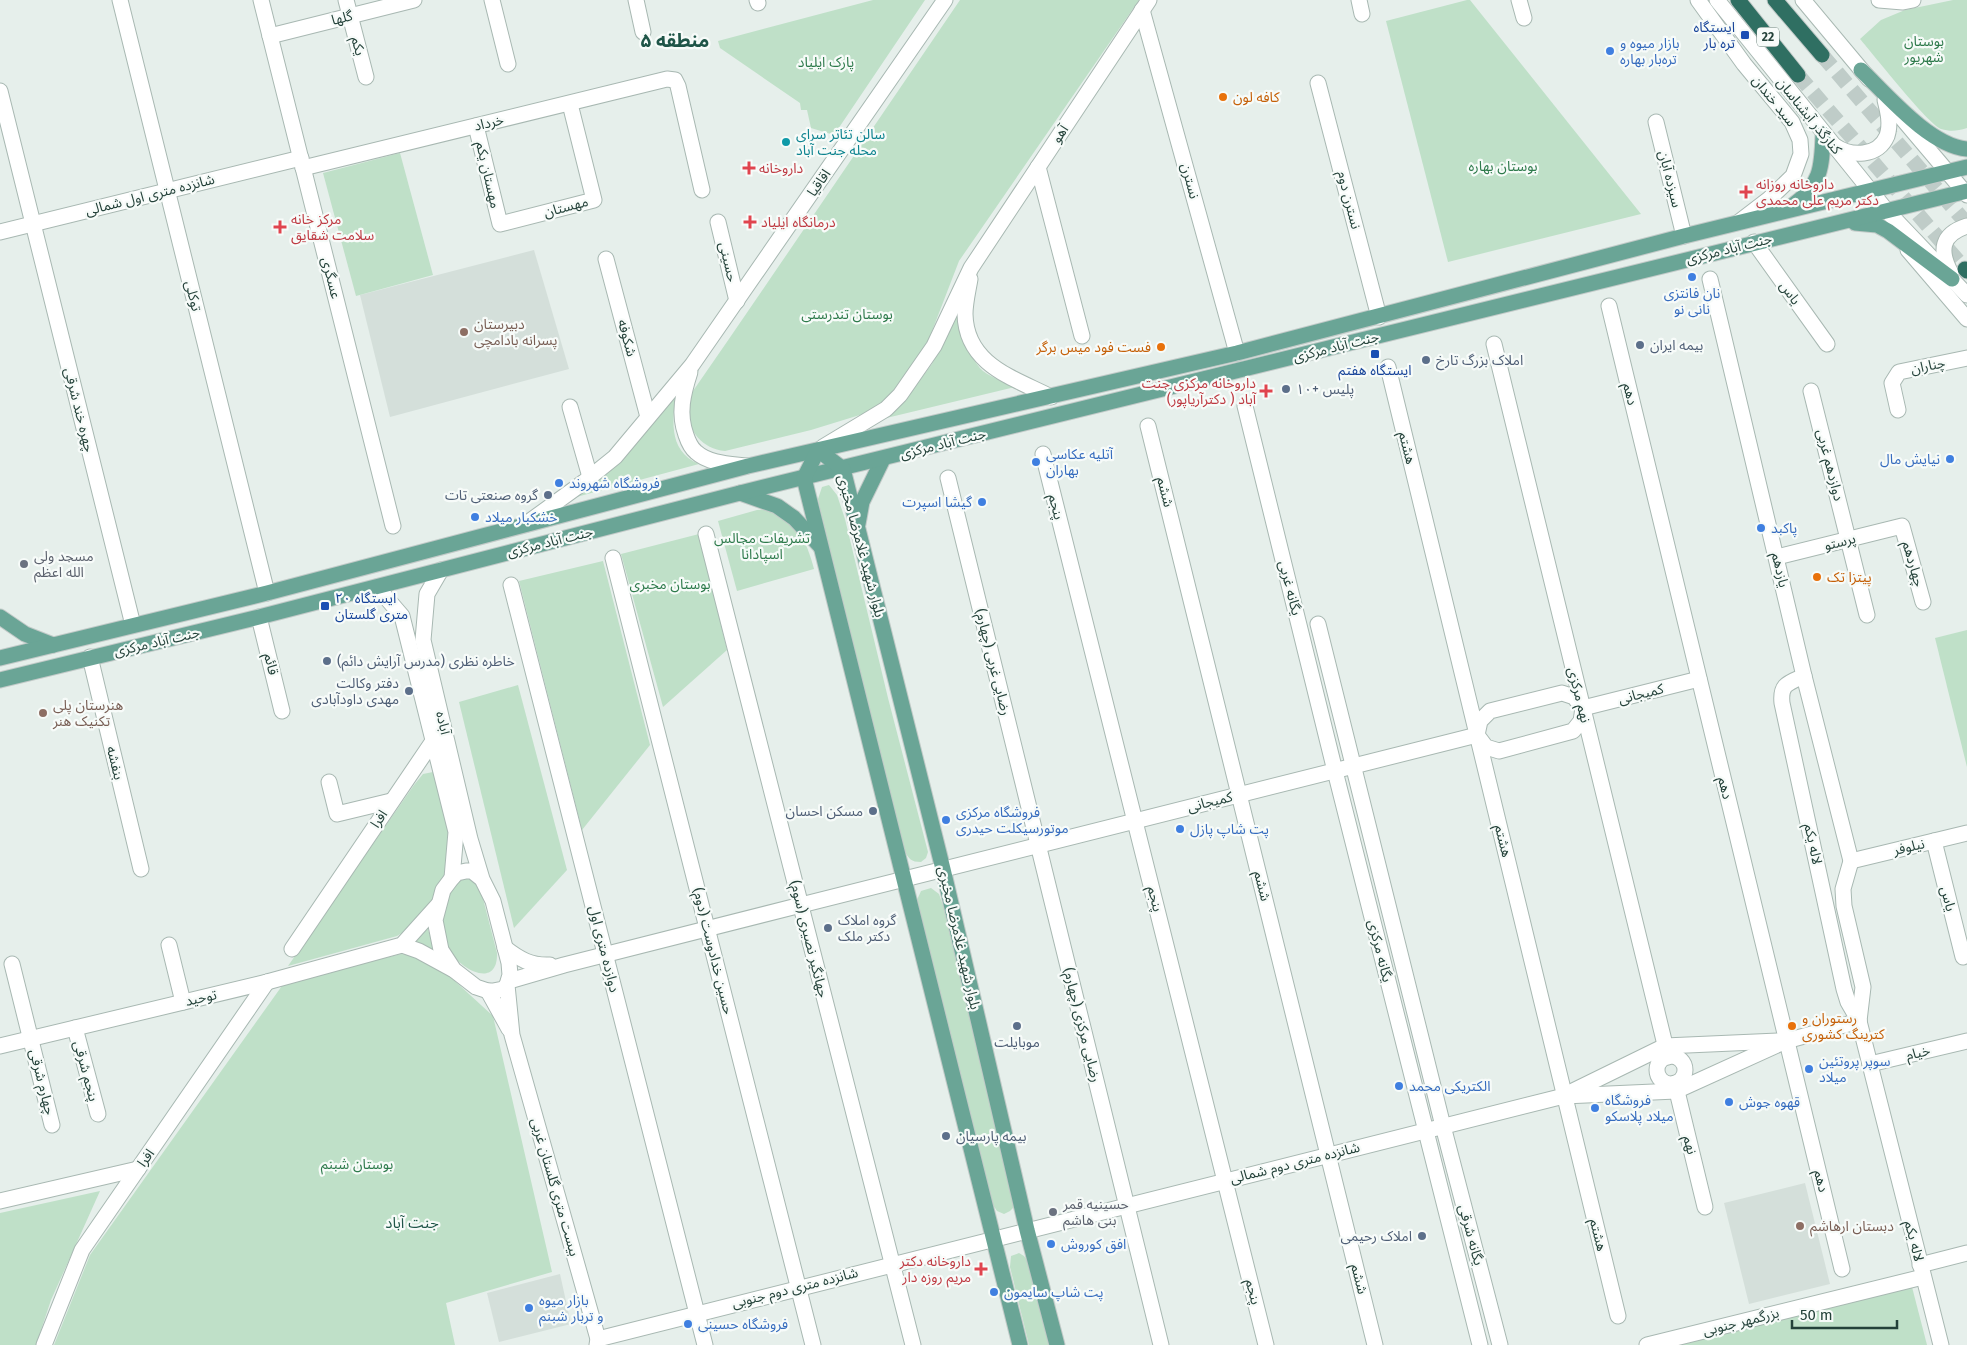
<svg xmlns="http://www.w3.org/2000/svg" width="1967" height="1345" font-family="'Fira Sans','Noto Sans Arabic',sans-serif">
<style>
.built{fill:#d4dfda}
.green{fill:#bfe0c8}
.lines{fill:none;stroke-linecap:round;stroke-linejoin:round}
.highway-tunnel{stroke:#bfccc8;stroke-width:15;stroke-dasharray:15 8;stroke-linecap:butt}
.minor-casing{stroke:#a8b8b2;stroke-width:17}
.major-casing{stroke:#c2cac8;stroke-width:17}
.highway-casing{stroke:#c2cac8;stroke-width:17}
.minor{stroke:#fff;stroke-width:15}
.major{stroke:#6aa596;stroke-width:15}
.highway{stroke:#2f6f62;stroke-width:15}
.transit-dot{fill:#1a4fb4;stroke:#f7fbf9;stroke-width:2}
.shop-dot{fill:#3f7fe0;stroke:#f7fbf9;stroke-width:2}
.food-dot{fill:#e8710a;stroke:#f7fbf9;stroke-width:2}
.culture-dot{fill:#0f9aa8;stroke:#f7fbf9;stroke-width:2}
.health-dot{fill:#e0444e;stroke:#f7fbf9;stroke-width:2}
.education-dot{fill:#8d6e63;stroke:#f7fbf9;stroke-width:2}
.service-dot{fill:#5c6f8a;stroke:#f7fbf9;stroke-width:2}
.worship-dot{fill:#6b7280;stroke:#f7fbf9;stroke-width:2}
.labels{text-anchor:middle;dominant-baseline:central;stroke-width:4.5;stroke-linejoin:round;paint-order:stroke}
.shield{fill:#f7fbf9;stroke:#637a73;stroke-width:1}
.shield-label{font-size:12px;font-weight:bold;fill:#24423a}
.street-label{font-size:14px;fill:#24423a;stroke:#f7fbf9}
.transit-label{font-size:14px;fill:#164399;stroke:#f7fbf9;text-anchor:end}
.park-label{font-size:14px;fill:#2d7a4b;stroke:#f7fbf9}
.shop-label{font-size:14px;fill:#366cbe;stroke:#f7fbf9;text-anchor:start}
.food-label{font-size:14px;fill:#c56008;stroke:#f7fbf9;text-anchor:start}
.culture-label{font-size:14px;fill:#0d838f;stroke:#f7fbf9;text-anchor:start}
.health-label{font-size:14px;fill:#be3a42;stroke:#f7fbf9;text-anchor:start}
.education-label{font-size:14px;fill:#785e54;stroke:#f7fbf9;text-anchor:start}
.service-label{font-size:14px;fill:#4e5e75;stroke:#f7fbf9;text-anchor:start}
.worship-label{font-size:14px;fill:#5b616d;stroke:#f7fbf9;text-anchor:start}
.neighbourhood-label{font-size:15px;fill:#1f5548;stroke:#f7fbf9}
.district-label{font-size:19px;font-weight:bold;fill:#1f5548;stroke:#f7fbf9}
</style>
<rect width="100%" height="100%" fill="#e6efeb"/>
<g class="built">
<polygon points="534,250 569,369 390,417 360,295"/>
<polygon points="1805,1183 1830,1284 1749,1304 1724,1203"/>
<polygon points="560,1274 571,1324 499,1342 487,1293"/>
</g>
<g class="green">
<polygon points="873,0 925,0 834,135 811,128 807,110 801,110 800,103 720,48 718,41"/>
<path d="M960 0H1139L959 261 927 344 909 371 882 404 863 414 811 430 725 451C695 448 679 417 693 391 783 261 871 130 960 0Z"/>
<polygon points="1467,0 1470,0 1641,214 1448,262 1386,21"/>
<path d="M1953 0H1967V128C1957 131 1951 132 1941 129 1928 124 1873 54 1860 39L1881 20 1905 10Z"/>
<polygon points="400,153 433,275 356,296 323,173"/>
<path d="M960 308C965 330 966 355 983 371 992 378 1005 382 1015 387L874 421 894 412 906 399 932 364Z"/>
<path d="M677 387C673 417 666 450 699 464L569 499 618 462 653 424Z"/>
<path d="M829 485 837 495 845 519 888 698 928 852 926 858 921 862C911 862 909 859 904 850L820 509 818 499 822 487Z"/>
<path d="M771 509C799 529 805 536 814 569L737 591 718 521 757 510Z"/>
<polygon points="699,534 727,650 663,707 621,554"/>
<polygon points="603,561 650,745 582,830 519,581"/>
<polygon points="1967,630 1967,767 1935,638"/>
<polygon points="518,685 567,870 514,928 459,702"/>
<polygon points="433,772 449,829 447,873 432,903 405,931 397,936 288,966 414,785 423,774"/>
<path d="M466 875 480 887 497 953C498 990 460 969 450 951 445 942 442 931 441 921 441 916 440 910 442 905 446 895 455 885 461 876Z"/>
<polygon points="931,888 939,894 944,908 1015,1206 1010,1211 1004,1214 997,1211 993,1205 919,916 917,900 921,891"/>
<polygon points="425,921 436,953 404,945"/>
<polygon points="401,954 411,955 445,972 493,1016 552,1272 446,1303 455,1345 54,1345 90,1255 284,983"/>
<polygon points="100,1191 51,1300 36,1345 0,1345 0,1213"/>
<polygon points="1019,1253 1024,1256 1030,1264 1050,1345 1029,1345 1010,1267 1011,1256"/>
<polygon points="1912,1287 1927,1345 1673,1345"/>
</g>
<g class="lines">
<g class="highway-tunnel">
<polyline points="1822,55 1967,224"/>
<polyline points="1798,75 1965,269"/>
</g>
<g class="minor-casing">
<g id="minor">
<polyline points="120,0 267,593"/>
<polyline points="261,0 393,526"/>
<polyline points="346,0 366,77"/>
<polyline points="492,0 508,64"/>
<polyline points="636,0 643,32"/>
<polyline points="757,0 758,3"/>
<polyline points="1359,0 1362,14"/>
<polyline points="1519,0 1524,18"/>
<polyline points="1698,0 1744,64 1792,122 1800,140 1801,154 1793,176 1769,199 1739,222"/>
<polyline points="1717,0 1886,210 1967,295"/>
<polyline points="1803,0 1869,79"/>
<polyline points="1879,0 1903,2 1913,0"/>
<polyline points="1142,10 1237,353"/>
<polyline points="270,36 414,0"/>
<polyline points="1318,83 1379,317"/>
<polyline points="0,91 133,625"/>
<polyline points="1895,110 1967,195"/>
<polyline points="1656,122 1684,236"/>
<polyline points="476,126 500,224 594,200 570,104"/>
<path d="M1835 146C1851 157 1878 157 1887 136 1891 124 1888 112 1885 100"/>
<polyline points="1038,167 1082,336"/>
<polyline points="303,168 667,79 675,80 678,86 702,190"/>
<polyline points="718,222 737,301"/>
<polyline points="0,232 301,158"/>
<polyline points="1754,242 1827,344"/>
<polyline points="1908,250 1967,319"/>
<polyline points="606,259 648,417"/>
<path d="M1951 273C1939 251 1941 234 1967 226"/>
<path d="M970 279C968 291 965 303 965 314 966 365 1014 378 1051 397"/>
<polyline points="1710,279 1804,676 1851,861 1843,889 1844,906 1863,987 1859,1021"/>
<polyline points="1609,306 1842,1269"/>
<polyline points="1494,344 1668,1057"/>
<polyline points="1388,367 1618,1316"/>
<path d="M690 372C683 394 678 413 686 435 688 441 691 448 696 452 709 464 731 464 747 466"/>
<polyline points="1811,391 1867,615"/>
<polyline points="1245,406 1335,771 1480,1345"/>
<polyline points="570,407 590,477"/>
<polyline points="1898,410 1892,383 1899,372 1967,358"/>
<polyline points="1148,426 1375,1345"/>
<polyline points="823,447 886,409 900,395 934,346 971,268 1149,0"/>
<polyline points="1043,454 1266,1345"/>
<polyline points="948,478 1161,1345"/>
<polyline points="526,524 584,482 615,457 692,365 945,0"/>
<polyline points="706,534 913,1345"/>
<polyline points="1777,557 1902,526 1923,602"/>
<polyline points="613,558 813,1345"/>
<polyline points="441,570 427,594 423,640 470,839 482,879 493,901 509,963 510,975 507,985 503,989 493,991 488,991 476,987 454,970 441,950 435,920 443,890 452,878 457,873 466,871 472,871 482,879"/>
<polyline points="511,585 705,1345"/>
<polyline points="377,587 402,616 456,832 452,878"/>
<polyline points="259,617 282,711"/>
<polyline points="1318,624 1443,1126 1500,1345"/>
<polyline points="90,657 141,869"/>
<path d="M1804 676C1788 683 1780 684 1782 703L1844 989 1848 1002 1859 1021 1941 1345"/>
<polygon points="1562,693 1574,697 1583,708 1581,721 1573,731 1499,751 1486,747 1477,735 1480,721 1490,711"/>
<polyline points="1583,708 1699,679"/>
<polyline points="329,782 337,814 391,801"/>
<polyline points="1934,841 1963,957"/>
<polyline points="1851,861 1967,833"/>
<polyline points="169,945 183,1002"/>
<polyline points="402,945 419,951 452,969"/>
<path d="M505 948C519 959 531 966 550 965"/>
<polyline points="292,949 433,741"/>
<polyline points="12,964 52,1125"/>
<polyline points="509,981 564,965 801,905 1477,735"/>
<polyline points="507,985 512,1035 598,1339 597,1345"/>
<polyline points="488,991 509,1029"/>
<polyline points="75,1028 98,1114"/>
<polyline points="0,1046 267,982 402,945 438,905"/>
<circle cx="1671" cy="1070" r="14"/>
<polyline points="1870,1064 1967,1041"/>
<polyline points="1675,1083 1705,1207"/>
<polyline points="1569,1093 1665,1046 1778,1041"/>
<polyline points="0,1201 138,1169"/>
<polyline points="1920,1265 1967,1253"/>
<polyline points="598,1339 1564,1096 1676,1091 1786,1041 1859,1021"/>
<polyline points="44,1345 82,1250 267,982"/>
<polyline points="1647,1345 1923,1277"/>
</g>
</g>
<g class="major-casing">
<g id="major">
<path d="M1861 70C1887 95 1930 146 1967 149"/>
<path d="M1792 206C1821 185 1822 168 1823 134"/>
<polyline points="1855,223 1877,225 1888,231 1952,279"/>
<polyline points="740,493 777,506 794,518 820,546"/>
<polyline points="858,524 862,502 883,459"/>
<polyline points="0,617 25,634 53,645"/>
<polyline points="0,658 267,593 748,466 1237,353 1684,236 1967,167"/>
<polyline points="0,680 259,617 740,493 1967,191"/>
<polyline points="1020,1345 804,478 818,450 843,469 943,869 1027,1230 1057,1345"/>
</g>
</g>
<g class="highway-casing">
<g id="highway">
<polyline points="1738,0 1798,75"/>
<polyline points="1775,0 1822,55"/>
<polyline points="1965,269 1967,271"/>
</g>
</g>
<use href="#minor" class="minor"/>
<use href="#major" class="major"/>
<use href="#highway" class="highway"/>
</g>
<g class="transit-dot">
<rect x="1740" y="30" width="10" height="10" rx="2.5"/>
<rect x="1370" y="349" width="10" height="10" rx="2.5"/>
<rect x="320" y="601" width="10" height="10" rx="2.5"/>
</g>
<g class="shop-dot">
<circle cx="1610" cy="51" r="5"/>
<circle cx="1692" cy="277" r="5"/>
<circle cx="1950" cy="459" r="5"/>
<circle cx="1036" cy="462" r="5"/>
<circle cx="559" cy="483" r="5"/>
<circle cx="982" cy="502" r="5"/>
<circle cx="475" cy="517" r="5"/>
<circle cx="1761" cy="528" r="5"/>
<circle cx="946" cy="820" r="5"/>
<circle cx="1180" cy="829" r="5"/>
<circle cx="1809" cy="1069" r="5"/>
<circle cx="1399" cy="1086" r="5"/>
<circle cx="1729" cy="1102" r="5"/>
<circle cx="1595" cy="1108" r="5"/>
<circle cx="1051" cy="1244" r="5"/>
<circle cx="994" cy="1292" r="5"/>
<circle cx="529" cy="1308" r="5"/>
<circle cx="688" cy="1324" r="5"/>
</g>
<g class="food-dot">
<circle cx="1223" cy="97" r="5"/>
<circle cx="1161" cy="347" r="5"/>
<circle cx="1817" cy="577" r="5"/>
<circle cx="1792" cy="1026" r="5"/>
</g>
<circle class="culture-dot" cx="786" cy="142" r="5"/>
<g class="health-dot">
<path d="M746.5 160.5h5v5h5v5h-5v5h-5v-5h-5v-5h5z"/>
<path d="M1743.5 184.5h5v5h5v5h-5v5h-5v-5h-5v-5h5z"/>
<path d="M747.5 214.5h5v5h5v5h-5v5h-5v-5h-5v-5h5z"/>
<path d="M277.5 219.5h5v5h5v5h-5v5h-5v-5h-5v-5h5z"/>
<path d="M1263.5 383.5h5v5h5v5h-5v5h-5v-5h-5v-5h5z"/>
<path d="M978.5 1261.5h5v5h5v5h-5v5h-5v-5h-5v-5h5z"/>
</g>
<g class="education-dot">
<circle cx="464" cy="332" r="5"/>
<circle cx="43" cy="713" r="5"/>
<circle cx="1800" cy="1226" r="5"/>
</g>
<g class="service-dot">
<circle cx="1640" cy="345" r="5"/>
<circle cx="1426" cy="360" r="5"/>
<circle cx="1286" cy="389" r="5"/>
<circle cx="548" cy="495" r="5"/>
<circle cx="327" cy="661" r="5"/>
<circle cx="409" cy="691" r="5"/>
<circle cx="873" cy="811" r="5"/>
<circle cx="828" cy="928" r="5"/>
<circle cx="1017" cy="1026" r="5"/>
<circle cx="946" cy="1136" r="5"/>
<circle cx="1422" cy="1236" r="5"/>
</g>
<g class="worship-dot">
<circle cx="24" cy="564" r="5"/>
<circle cx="1053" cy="1212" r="5"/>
</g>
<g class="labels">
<rect class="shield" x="1757" y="27.5" width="22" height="19" rx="4"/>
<g class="shield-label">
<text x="1768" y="37">22</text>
</g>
<g class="street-label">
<text transform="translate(342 18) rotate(-14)">گلها</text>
<text transform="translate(358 46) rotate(75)">یکم</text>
<text transform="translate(1774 101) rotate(51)">سید خندان</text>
<text transform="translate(1809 116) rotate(51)">کنارگذر آبشناسان</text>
<text transform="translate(489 123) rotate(-13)">خرداد</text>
<text transform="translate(1060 134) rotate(-56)">آهو</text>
<text transform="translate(488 175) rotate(77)">مهستان یکم</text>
<text transform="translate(1670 179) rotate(76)">سیزده آبان</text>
<text transform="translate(1190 181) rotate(75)">نسترن</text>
<text transform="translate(819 183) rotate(-55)">اقاقیا</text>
<text transform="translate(150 195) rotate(-14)">شانزده متری اول شمالی</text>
<text transform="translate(1349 200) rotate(76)">نسترن دوم</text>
<text transform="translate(566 207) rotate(-15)">مهستان</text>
<text transform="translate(1729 249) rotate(-14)">جنت آباد مرکزی</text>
<text transform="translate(728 262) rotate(77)">حسینی</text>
<text transform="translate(331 278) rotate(76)">عسگری</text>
<text transform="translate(1790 293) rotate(54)">یاس</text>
<text transform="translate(193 296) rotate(76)">توکلی</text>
<text transform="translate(627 338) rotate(75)">شکوفه</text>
<text transform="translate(1336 347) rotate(-14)">جنت آباد مرکزی</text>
<text transform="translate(1928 366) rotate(-11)">چناران</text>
<text transform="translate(1630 394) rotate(76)">دهم</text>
<text transform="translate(79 410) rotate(76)">چهره خند شرقی</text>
<text transform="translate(943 444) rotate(-14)">جنت آباد مرکزی</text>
<text transform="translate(1407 448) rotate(76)">هشتم</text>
<text transform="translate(1830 465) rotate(76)">دوازدهم غربی</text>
<text transform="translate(1165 492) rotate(76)">ششم</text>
<text transform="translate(1056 507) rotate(76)">پنجم</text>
<text transform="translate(550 542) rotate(-14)">جنت آباد مرکزی</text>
<text transform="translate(1840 542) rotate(-14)">پرستو</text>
<text transform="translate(861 546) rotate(75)">بلوار شهید غلامرضا مخبری</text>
<text transform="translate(1913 564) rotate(74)">چهاردهم</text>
<text transform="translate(1780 570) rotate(77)">یازدهم</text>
<text transform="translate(1290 588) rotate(76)">یگانه غربی</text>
<text transform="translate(157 642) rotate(-13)">جنت آباد مرکزی</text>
<text transform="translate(993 662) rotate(76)">رضایی غربی (چهارم)</text>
<text transform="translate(271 664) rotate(76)">قائم</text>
<text transform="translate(1641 694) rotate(-14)">کمیجانی</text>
<text transform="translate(1579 695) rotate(76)">نهم مرکزی</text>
<text transform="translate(443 723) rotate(77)">آباده</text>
<text transform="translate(115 763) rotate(76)">بنفشه</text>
<text transform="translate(1725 788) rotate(76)">دهم</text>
<text transform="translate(1210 802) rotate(-14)">کمیجانی</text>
<text transform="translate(379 819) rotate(-56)">افرا</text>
<text transform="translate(1503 841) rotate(76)">هشتم</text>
<text transform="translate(1813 844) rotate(78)">لاله یکم</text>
<text transform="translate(1909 847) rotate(-13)">نیلوفر</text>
<text transform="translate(1262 886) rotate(76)">ششم</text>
<text transform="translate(1155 899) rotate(76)">پنجم</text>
<text transform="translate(1948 899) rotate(76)">یاس</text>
<text transform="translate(959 938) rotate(77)">بلوار شهید غلامرضا مخبری</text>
<text transform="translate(809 939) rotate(76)">جهانگیر نصیری (سوم)</text>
<text transform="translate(604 949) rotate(76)">دوازده متری اول</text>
<text transform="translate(713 951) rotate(76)">حسین خدادوست (دوم)</text>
<text transform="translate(1380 951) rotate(76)">یگانه مرکزی</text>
<text transform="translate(201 998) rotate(-13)">توحید</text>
<text transform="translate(1082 1025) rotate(76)">رضایی مرکزی (چهارم)</text>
<text transform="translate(1918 1053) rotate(-14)">خیام</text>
<text transform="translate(86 1071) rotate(75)">پنجم شرقی</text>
<text transform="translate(42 1082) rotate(76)">چهارم شرقی</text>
<text transform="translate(1690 1145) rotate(76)">نهم</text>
<text transform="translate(146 1158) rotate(-54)">افرا</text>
<text transform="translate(1295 1163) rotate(-14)">شانزده متری دوم شمالی</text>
<text transform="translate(1821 1181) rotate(76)">دهم</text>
<text transform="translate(555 1187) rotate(74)">بیست متری گلستان غربی</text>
<text transform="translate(1471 1235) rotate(75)">یگانه شرقی</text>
<text transform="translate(1598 1235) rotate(76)">هشتم</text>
<text transform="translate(1914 1241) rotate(76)">لاله یکم</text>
<text transform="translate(1359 1279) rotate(76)">ششم</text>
<text transform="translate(795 1288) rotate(-14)">شانزده متری دوم جنوبی</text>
<text transform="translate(1253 1292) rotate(76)">پنجم</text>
<text transform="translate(1741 1322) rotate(-14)">بزرگمهر جنوبی</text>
</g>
<g class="transit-label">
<text x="1735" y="27">ایستگاه<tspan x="1735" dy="16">تره بار</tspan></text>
<text x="1375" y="370" text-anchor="middle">ایستگاه هفتم</text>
<text x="335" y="598" text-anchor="start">ایستگاه ۲۰<tspan x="335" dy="16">متری گلستان</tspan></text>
</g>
<g class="park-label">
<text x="1924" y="41">بوستان<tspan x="1924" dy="16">شهریور</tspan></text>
<text x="826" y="62">پارک ایلیاد</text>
<text x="1503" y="166">بوستان بهاره</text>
<text x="847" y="314">بوستان تندرستی</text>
<text x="762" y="538">تشریفات مجالس<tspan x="762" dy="16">اسپادانا</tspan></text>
<text x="670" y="584">بوستان مخبری</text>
<text x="357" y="1164">بوستان شبنم</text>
</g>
<g class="shop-label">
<text x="1620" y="43">بازار میوه و<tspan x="1620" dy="16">تره‌بار بهاره</tspan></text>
<text x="1692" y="293" text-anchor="middle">نان فانتزی<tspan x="1692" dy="16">نانی نو</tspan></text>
<text x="1046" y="454">آتلیه عکاسی<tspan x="1046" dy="16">بهاران</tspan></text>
<text x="1940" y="459" text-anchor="end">نیایش مال</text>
<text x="569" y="483">فروشگاه شهروند</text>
<text x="972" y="502" text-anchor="end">گیشا اسپرت</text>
<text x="485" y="517">خشکبار میلاد</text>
<text x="1771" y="528">پاکبد</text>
<text x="956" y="812">فروشگاه مرکزی<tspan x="956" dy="16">موتورسیکلت حيدری</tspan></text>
<text x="1190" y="829">پت شاپ پازل</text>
<text x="1819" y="1061">سوپر پروتئین<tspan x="1819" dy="16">میلاد</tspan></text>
<text x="1409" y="1086">الکتریکی محمد</text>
<text x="1605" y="1100">فروشگاه<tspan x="1605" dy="16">میلاد پلاسکو</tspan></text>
<text x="1739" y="1102">قهوه جوش</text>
<text x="1061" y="1244">افق کوروش</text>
<text x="1004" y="1292">پت شاپ سایمون</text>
<text x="539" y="1300">بازار میوه<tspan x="539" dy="16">و تربار شبنم</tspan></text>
<text x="698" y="1324">فروشگاه حسینی</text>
</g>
<g class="food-label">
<text x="1233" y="97">کافه لون</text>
<text x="1151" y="347" text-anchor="end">فست فود میس برگر</text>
<text x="1827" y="577">پیتزا تک</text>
<text x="1802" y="1018">رستوران و<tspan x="1802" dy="16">کترینگ کشوری</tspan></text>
</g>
<g class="culture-label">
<text x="796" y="134">سالن تئاتر سرای<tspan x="796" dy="16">محله جنت آباد</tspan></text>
</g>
<g class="health-label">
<text x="759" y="168">داروخانه</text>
<text x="1756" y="184">داروخانه روزانه<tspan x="1756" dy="16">دکتر مریم علی محمدی</tspan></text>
<text x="291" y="219">مرکز خانه<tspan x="291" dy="16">سلامت شقایق</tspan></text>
<text x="761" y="222">درمانگاه ایلیاد</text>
<text x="1256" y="383" text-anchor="end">داروخانه مرکزی جنت<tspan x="1256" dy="16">آباد ( دکترآریاپور)</tspan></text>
<text x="971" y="1261" text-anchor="end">داروخانه دکتر<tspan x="971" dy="16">مریم روزه دار</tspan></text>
</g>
<g class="education-label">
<text x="474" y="324">دبیرستان<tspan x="474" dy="16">پسرانه بادامچی</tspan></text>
<text x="53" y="705">هنرستان پلی<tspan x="53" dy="16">تکنیک هنر</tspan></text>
<text x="1810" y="1226">دبستان ارهاشم</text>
</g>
<g class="service-label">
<text x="1650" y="345">بیمه ایران</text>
<text x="1436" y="360">املاک بزرگ تارخ</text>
<text x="1296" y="389">پلیس +۱۰</text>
<text x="538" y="495" text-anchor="end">گروه صنعتی تات</text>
<text x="337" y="661">خاطره نظری (مدرس آرایش دائم)</text>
<text x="399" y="683" text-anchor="end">دفتر وکالت<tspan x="399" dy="16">مهدی داودآبادی</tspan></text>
<text x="863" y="811" text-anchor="end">مسکن احسان</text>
<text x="838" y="920">گروه املاک<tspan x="838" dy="16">دکتر ملک</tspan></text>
<text x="1017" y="1042" text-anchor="middle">موبایلت</text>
<text x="956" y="1136">بیمه پارسیان</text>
<text x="1412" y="1236" text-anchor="end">املاک رحیمی</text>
</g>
<g class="worship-label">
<text x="34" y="556">مسجد ولی<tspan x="34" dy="16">الله اعظم</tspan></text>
<text x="1063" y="1204">حسینیه قمر<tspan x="1063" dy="16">بنی هاشم</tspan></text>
</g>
<g class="neighbourhood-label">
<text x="412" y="1223">جنت آباد</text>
</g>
<g class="district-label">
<text x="675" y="40">منطقه ۵</text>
</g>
</g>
<path d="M1792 1320v8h105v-8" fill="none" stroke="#24423a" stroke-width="2.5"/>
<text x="1800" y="1320" font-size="15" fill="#24423a" stroke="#f7fbf9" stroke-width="4" paint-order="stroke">50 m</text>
</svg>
